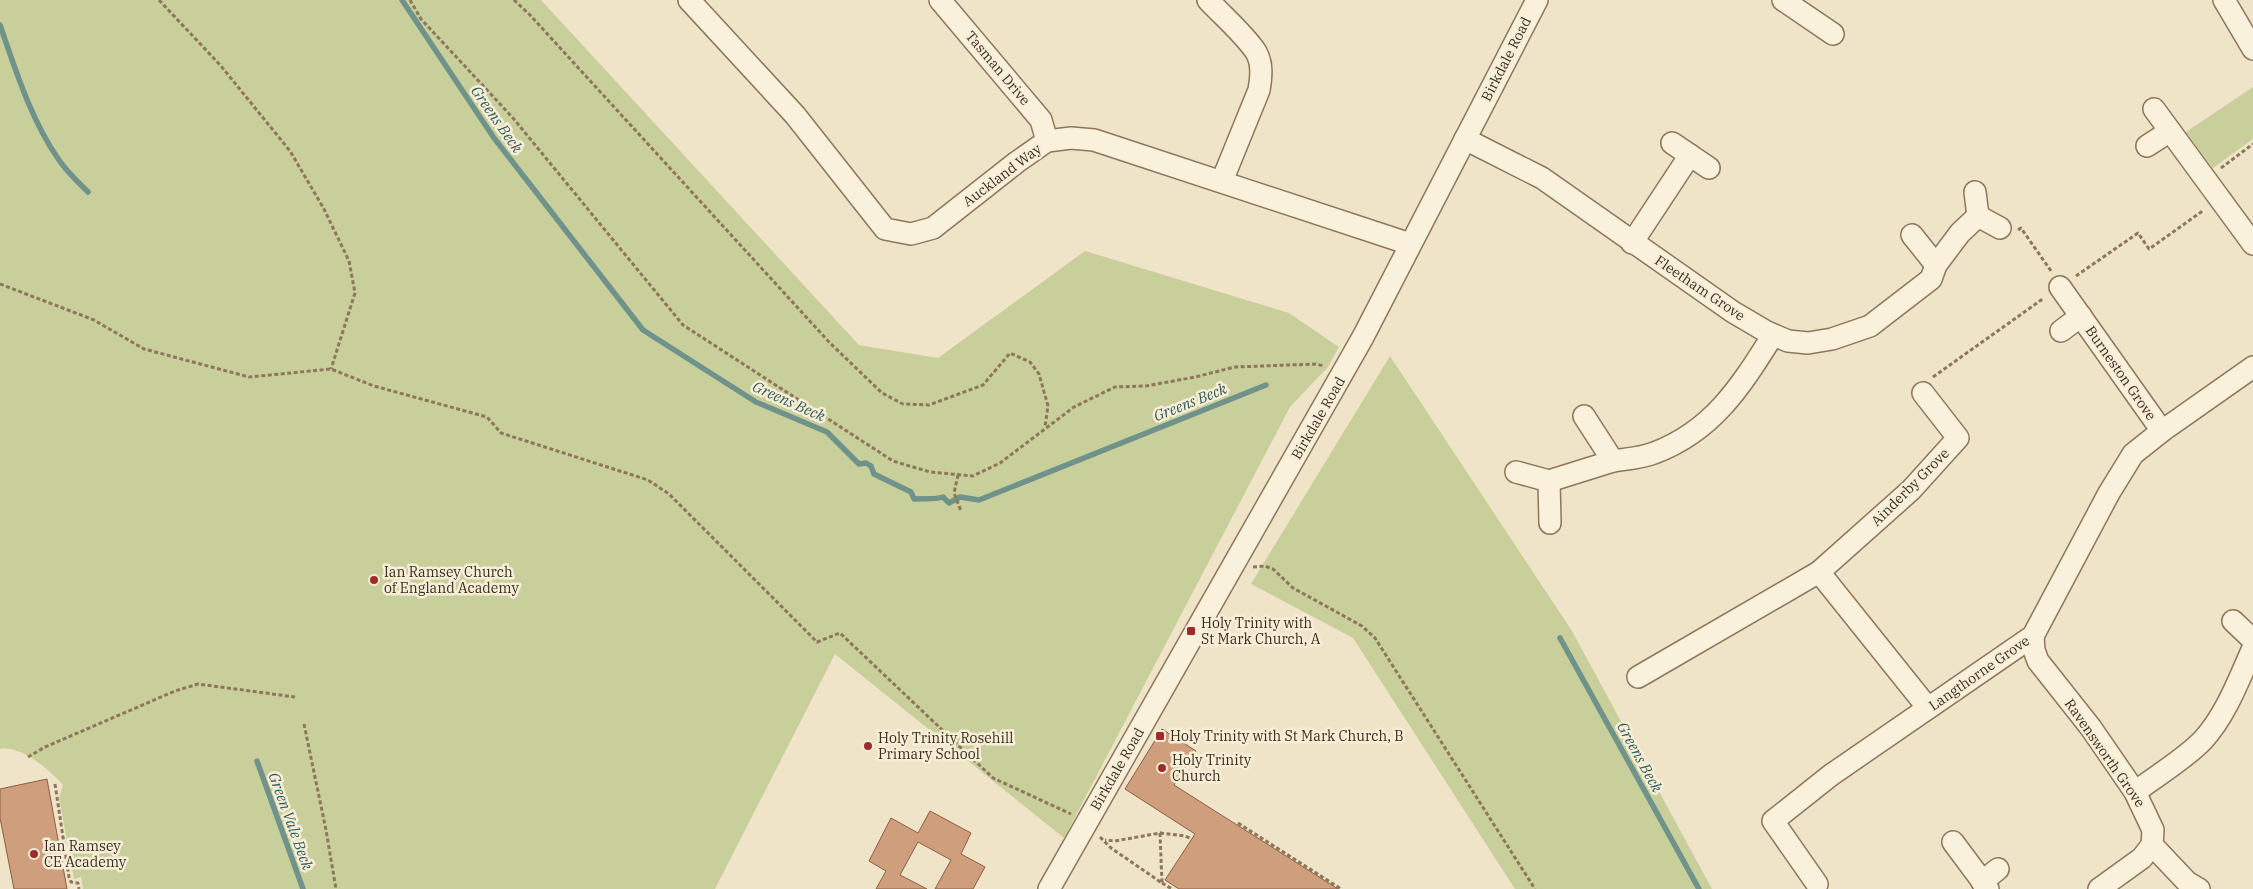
<svg xmlns="http://www.w3.org/2000/svg" width="2253" height="889" font-family="'IBM Plex Serif',serif">
<style>
.green{fill:#c9cf9b}
.lines{fill:none;stroke-linecap:round;stroke-linejoin:round}
.stream{stroke:#6f938a;stroke-width:5.5}
.building{fill:#cf9f7d;stroke:#8d5f41}
.minor-casing{stroke:#8d765c;stroke-width:24}
.path{stroke:#8d765c;stroke-width:3;stroke-dasharray:4 2.5;stroke-linecap:butt}
.minor{stroke:#faf1dc;stroke-width:21}
.poi-dot{fill:#9e2a2b;stroke:#f7eed8;stroke-width:2}
.labels{text-anchor:middle;dominant-baseline:central;stroke-width:5;stroke-linejoin:round;paint-order:stroke}
.street-label{font-size:14px;fill:#3d2e20;stroke:#f7eed8}
.poi-label{font-size:14px;fill:#3d2e20;stroke:#f7eed8;text-anchor:start}
.water-label{font-size:15px;font-style:italic;fill:#2f5d5a;stroke:#f7eed8}
</style>
<rect width="100%" height="100%" fill="#f0e4c8"/>
<g class="green">
<path d="M0 0H541L859 345 938 358 1085 251 1289 313 1339 347 1328 367 1290 407 1064 838 835 654 715 889H83L81 877 74 879 59 798 63 785C50 770 21 745 0 749Z"/>
<polygon points="2253,87 2253,139 2213,168 2186,132"/>
<polygon points="1390,356 1572,631 1712,889 1515,889 1353,638 1251,584"/>
</g>
<g class="lines">
<g class="stream">
<path d="M402 0 494 138 643 330 756 402 827 432 859 464 866 463 871 466 874 474 911 492 914 499C924 498 934 500 943 497L949 503 960 497 979 500 1266 385"/>
<path d="M0 25C16 71 31 120 59 160 67 172 78 182 88 192"/>
<polyline points="1560,638 1699,889"/>
<polyline points="257,761 303,889"/>
</g>
</g>
<g class="building">
<polygon points="1162,729 1196,751 1174,785 1338,889 1179,889 1165,880 1195,834 1125,789"/>
<polygon points="47,779 67,889 14,889 0,818 0,789"/>
<polygon points="930,811 971,833 961,854 985,867 973,889 935,889 951,860 918,842 900,875 927,889 876,889 886,871 869,861 891,818 918,833"/>
</g>
<g class="lines">
<g class="minor-casing">
<g id="minor">
<polyline points="689,0 795,115 885,229 911,234 933,228 1017,162 1047,141 1071,138 1094,140 1410,244"/>
<polyline points="940,0 1041,120 1047,141"/>
<path d="M1208 0C1222 15 1245 35 1256 52 1263 64 1261 78 1259 90L1222 181"/>
<polyline points="1783,0 1833,34"/>
<polyline points="2224,0 2253,49"/>
<polyline points="2154,109 2253,244"/>
<polyline points="1465,139 1542,178 1733,312 1767,332 1788,341 1808,343 1832,339 1870,326 1931,279 1936,265 1960,233 1978,216 2000,228"/>
<polyline points="1672,143 1709,168"/>
<polyline points="2147,146 2170,131"/>
<polyline points="1975,192 1978,216"/>
<polyline points="1912,235 1936,265"/>
<polyline points="1632,243 1690,155"/>
<polyline points="2060,287 2162,431"/>
<polyline points="2061,331 2081,316"/>
<path d="M1613 461C1626 459 1642 458 1654 453 1713 431 1741 386 1773 335"/>
<polyline points="1516,472 1549,481 1613,461 1584,416"/>
<polyline points="1549,481 1550,523"/>
<polyline points="1819,572 1911,490 1958,438 1923,393"/>
<polyline points="2233,621 2253,640"/>
<polyline points="2033,636 2034,650 2038,661 2091,728 2135,792 2153,830 2152,845 2187,882 2199,889"/>
<polyline points="1638,677 1819,572 1928,708"/>
<path d="M2135 792C2156 776 2185 759 2203 740 2226 715 2239 679 2253 648"/>
<polyline points="1953,842 1988,889"/>
<polyline points="1982,882 1998,869"/>
<polyline points="1817,884 1773,821 1831,775 2033,636 2109,493 2133,454 2162,431 2253,367"/>
<polyline points="1049,889 1363,337 1537,0"/>
<polyline points="2099,889 2142,858 2152,845"/>
</g>
</g>
<g class="path">
<polyline points="159,0 221,66 290,151 324,209 349,261 355,293 331,369"/>
<polyline points="410,0 421,19 513,118 683,325 893,461 930,472 973,476 1000,463 1074,407 1115,387 1146,386 1195,377 1235,367 1316,364 1324,366"/>
<polyline points="514,0 530,15 829,342 882,393 903,404 929,405 983,385 1010,353 1030,362 1039,374 1048,406 1045,427"/>
<polyline points="2221,168 2253,144"/>
<polyline points="2018,230 2021,228 2051,271"/>
<polyline points="2076,276 2138,233 2149,249 2204,210"/>
<polyline points="0,284 94,320 144,349 249,377 331,369 374,386 487,417 501,433 648,480 669,494 817,642 840,633 993,778 1071,814"/>
<polyline points="1933,377 2044,298"/>
<polyline points="958,475 954,493 961,511"/>
<polyline points="1253,567 1265,566 1273,569 1293,588 1362,626 1375,638 1535,889"/>
<polyline points="304,724 326,830 336,889"/>
<polyline points="28,757 45,747 175,691 198,684 295,697"/>
<polyline points="55,784 69,877 71,882 78,883 79,889"/>
<polyline points="1238,823 1341,889"/>
<polyline points="1160,833 1185,836 1192,839"/>
<polyline points="1100,837 1111,848 1162,883 1160,833 1115,841 1105,840"/>
<polyline points="1162,883 1172,889"/>
</g>
<use href="#minor" class="minor"/>
</g>
<g class="poi-dot">
<circle cx="374" cy="580" r="5"/>
<rect x="1186" y="626" width="10" height="10" rx="2.5"/>
<rect x="1155" y="731" width="10" height="10" rx="2.5"/>
<circle cx="868" cy="746" r="5"/>
<circle cx="1162" cy="768" r="5"/>
<circle cx="34" cy="854" r="5"/>
</g>
<g class="labels">
<g class="street-label">
<text transform="translate(1506 59) rotate(-63)">Birkdale Road</text>
<text transform="translate(998 68) rotate(50)">Tasman Drive</text>
<text transform="translate(1002 175) rotate(-37)">Auckland Way</text>
<text transform="translate(1700 288) rotate(34)">Fleetham Grove</text>
<text transform="translate(2121 373) rotate(55)">Burneston Grove</text>
<text transform="translate(1318 418) rotate(-60)">Birkdale Road</text>
<text transform="translate(1910 487) rotate(-45)">Ainderby Grove</text>
<text transform="translate(1979 673) rotate(-35)">Langthorne Grove</text>
<text transform="translate(2105 753) rotate(55)">Ravensworth Grove</text>
<text transform="translate(1117 769) rotate(-60)">Birkdale Road</text>
</g>
<g class="poi-label">
<text x="384" y="572">Ian Ramsey Church<tspan x="384" dy="16">of England Academy</tspan></text>
<text x="1201" y="623">Holy Trinity with<tspan x="1201" dy="16">St Mark Church, A</tspan></text>
<text x="1170" y="736">Holy Trinity with St Mark Church, B</text>
<text x="878" y="738">Holy Trinity Rosehill<tspan x="878" dy="16">Primary School</tspan></text>
<text x="1172" y="760">Holy Trinity<tspan x="1172" dy="16">Church</tspan></text>
<text x="44" y="846">Ian Ramsey<tspan x="44" dy="16">CE Academy</tspan></text>
</g>
<g class="water-label">
<text transform="translate(497 119) rotate(55)">Greens Beck</text>
<text transform="translate(789 401) rotate(24)">Greens Beck</text>
<text transform="translate(1190 402) rotate(-22)">Greens Beck</text>
<text transform="translate(1640 757) rotate(61)">Greens Beck</text>
<text transform="translate(291 821) rotate(70)">Green Vale Beck</text>
</g>
</g>
</svg>
